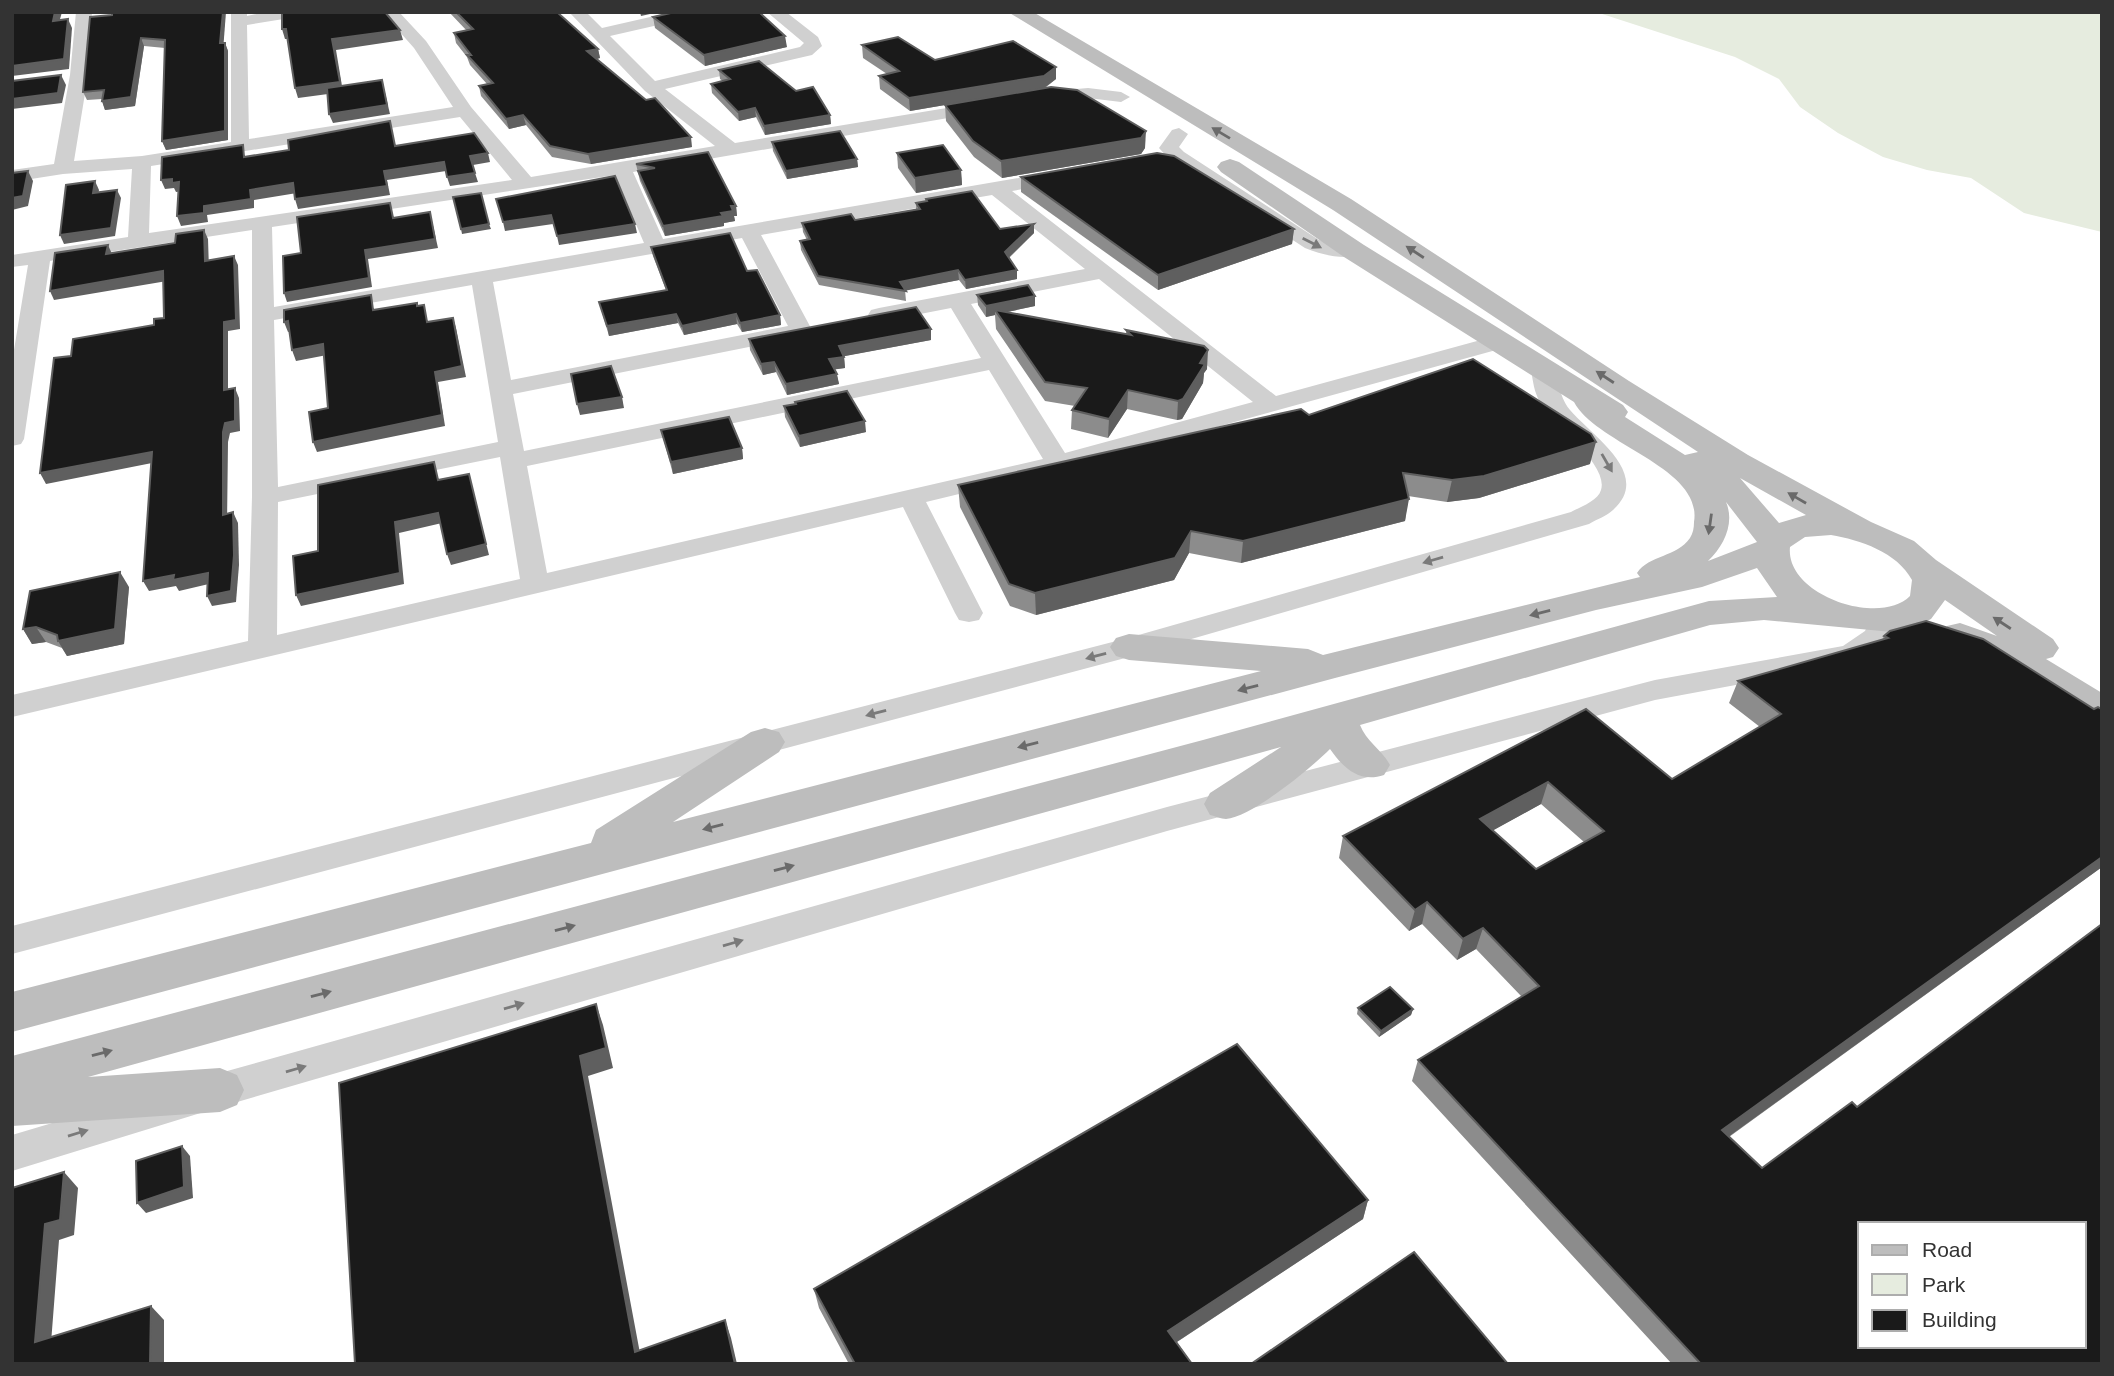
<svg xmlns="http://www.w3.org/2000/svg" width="2114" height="1376" font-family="Arial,sans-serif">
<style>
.green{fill:#e6ecdf}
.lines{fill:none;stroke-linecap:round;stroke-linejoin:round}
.minor{fill:#d0d0d0;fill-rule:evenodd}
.secondary{fill:#bdbdbd;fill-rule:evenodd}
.wall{fill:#8c8c8c;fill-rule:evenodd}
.shaded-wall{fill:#5f5f5f}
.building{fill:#1a1a1a;stroke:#5f5f5f;stroke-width:2;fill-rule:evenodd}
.oneway{fill:#6a6a6a}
.oneway2{fill:#7a7a7a}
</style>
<rect width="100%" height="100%" fill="#fff"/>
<polygon class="green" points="1596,12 2102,12 2102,232 2024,213 1971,178 1927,170 1883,157 1838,133 1800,107 1779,79 1735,57"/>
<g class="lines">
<g class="minor">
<path d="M76 12H92L88 75 74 161 142 156 231 142V12H247V16L266 12H304L296 17 247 25 249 139 453 107 414 48 382 12H399L426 41 471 107 531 177 715 146 645 91 569 12H586L602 28 672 12H704L702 15 610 36 655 81 800 47 804 43 767 12H786L818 37 822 46 812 55 665 89 735 143 983 102 992 107 983 112 633 172 663 239 1059 171 1066 173 1069 177 1066 181 1012 191 1276 396 1499 335 1507 337 1510 342 1507 347 1067 468 926 502 983 613 979 620 969 622 959 620 955 613 903 507 12 717V695L248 641 252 497V230L50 261 24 439 21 444 12 446V362L28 265 12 267V255L128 237 132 169 63 174 12 182V170L54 164 70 75ZM460 117 512 180 149 233 151 166ZM615 175 644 243 274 307 272 227ZM992 195 1085 269 879 308 871 310 868 315 871 320 879 322 951 308 981 358 524 451 513 394 809 335 812 330 761 235ZM742 238 788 326 511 380 493 282ZM1099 279 1253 402 1065 453 971 304ZM472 285 498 442 278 487 274 320ZM989 370 1043 459 547 573 527 466ZM500 457 520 579 277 635 278 502Z"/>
<polygon points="1088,88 1121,92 1130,97 1121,102 1088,98 1042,102 1033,97 1042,92"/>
<path d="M1179 128 1188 134 1179 147 1184 152 1319 240 1361 247 1365 251 1361 255C1343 260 1322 255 1305 248L1170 160 1159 148 1172 130Z"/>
<path d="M1543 363 1551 365C1561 379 1557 394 1570 410 1592 436 1653 474 1613 510 1607 516 1597 519 1589 524L1129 657 12 954V926L1128 638 1571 512C1580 507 1598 501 1601 490 1609 465 1553 423 1540 402 1534 392 1533 381 1531 370L1535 365Z"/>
<path d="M1883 612 1893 614 1897 621C1891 641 1879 653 1860 662L1655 700 1167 831 220 1107 12 1171V1135L220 1073 1167 807 1655 680 1843 646 1865 631 1873 614Z"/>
</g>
<path class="secondary" d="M1008 12H1033L1351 199 1629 381 1748 455 1871 522 1914 541 1936 560 2053 639 2059 648 2053 657 2046 659 2102 693V725L2088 721 2007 669 1947 644 1941 635 1947 626 1960 623 1997 636 1945 600 1931 619 1919 625 1892 632 1764 620 1710 625 1360 725C1366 741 1382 750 1390 765L1384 775C1360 783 1344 769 1330 749 1311 768 1252 817 1226 819 1221 819 1215 816 1210 815L1204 804 1210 793 1281 747 88 1077 220 1068 237 1075 244 1090 237 1105 220 1112 12 1126V1056L1203 740 1709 601 1777 597 1757 568 1702 587 1596 610 1335 678 12 1032V992L591 843 596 830 751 732 765 728 779 732 785 742 779 752 673 822 1261 671 1129 660 1116 656 1110 647 1116 638 1129 634 1308 649 1323 655 1640 577 1637 573C1649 555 1677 557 1690 538 1693 533 1694 528 1694 522 1703 467 1597 445 1574 402L1344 257 1221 172 1217 167 1221 162 1230 159 1239 162 1364 245 1623 405 1628 412 1625 417 1685 455 1698 452 1333 210ZM1740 478 1806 515 1779 523ZM1726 502 1757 542 1708 561C1724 546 1735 523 1726 502ZM1831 535C1860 540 1897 552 1912 580L1910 596C1880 627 1785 595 1790 547L1805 537Z"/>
</g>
<g class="wall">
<polygon points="449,12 551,12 598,49 600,58 597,59 692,147 591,164 552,157 526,125 509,129 481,96 479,86 487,84 470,65 467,57 456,43 454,33 467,31"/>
<polygon points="112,15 225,43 228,51 228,140 166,150 162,141 165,48 144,46 135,106 105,110 102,101 102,99 87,100 83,92"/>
<polygon points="653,17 787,47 705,66 655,28"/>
<polygon points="862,45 935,60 1056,79 1045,88 1145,148 1141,154 1002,178 974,157 946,121 945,105 910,111 880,89 879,76 887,74 863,58"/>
<polygon points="719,70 796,91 830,115 831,124 765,135 756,117 739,121 712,93 711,84 723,81 720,79"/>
<polygon points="772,142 857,159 858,167 787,179 773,151"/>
<polygon points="708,152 736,206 737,216 734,216 735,221 724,223 724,226 665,236 640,181 636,164"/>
<polygon points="897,153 961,170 962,185 916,193 898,168"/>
<polygon points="1021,177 1294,229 1292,244 1158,290 1021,192"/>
<polygon points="926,199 1000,229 1034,233 1009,258 1017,279 966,289 959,280 905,290 906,301 819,285 801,250 800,241 807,240 803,232 802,223 855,220 916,210 916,203 926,201"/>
<polygon points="651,247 747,271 780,315 781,325 742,332 737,324 684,335 678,323 609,336 599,302 666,290 653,256"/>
<polygon points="977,295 1035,296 1035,306 1007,312 1126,334 1126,330 1207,369 1204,373 1203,383 1182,419 1177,420 1127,409 1108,438 1071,429 1072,410 1075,406 1045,401 996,329 995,315 986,317 978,305"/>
<polygon points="749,339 931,340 844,356 845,368 835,369 839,384 787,395 776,372 763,375 750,350"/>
<polygon points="795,402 866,432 800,447 785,417 784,406 795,404"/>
<polygon points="1309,415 1590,464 1479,498 1447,502 1408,496 1405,521 1241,563 1189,553 1174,580 1036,615 1010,606 960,507 958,485"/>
<polygon points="661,430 742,448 743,459 673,474"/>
<polygon points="129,587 124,644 67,656 62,648 46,642 32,644 23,629"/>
<path d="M1884 636 2094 709H2102V867L1729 1137 1762 1168 2102 1364H1672L1412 1081 1418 1060 1522 997 1476 949 1457 960 1422 924 1409 931 1339 858 1343 836 1586 709 1672 779 1760 727 1729 703 1738 681 1882 640ZM1541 804 1584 842 1536 869 1493 830Z"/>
<polygon points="1358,1008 1413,1009 1411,1015 1379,1037 1357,1014"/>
<polygon points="1368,1200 1363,1219 1177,1342 1192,1364 849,1364 819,1308 814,1289"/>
</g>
<g class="shaded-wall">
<polygon points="55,12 62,12 57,30 53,21"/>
<polygon points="223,12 226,12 223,51 220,43"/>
<polygon points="640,12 659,12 641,16"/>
<polygon points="68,19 72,28 69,69 12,76 12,66"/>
<polygon points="282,29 286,29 290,39 285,39"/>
<polygon points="400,30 403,40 336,50 343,92 298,98 295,88 332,39"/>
<polygon points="785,36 787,47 705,66 704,55"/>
<polygon points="141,38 144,46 135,106 105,110 102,101"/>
<polygon points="225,43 228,51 228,140 166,150 162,141"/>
<polygon points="598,49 600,58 589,61 587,51"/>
<polygon points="1056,67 1056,79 1044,88 910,111 909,98"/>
<polygon points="61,75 66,85 62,103 12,109 12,99"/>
<polygon points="382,80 390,114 333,123 329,114"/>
<polygon points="755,108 756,117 739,121 738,112"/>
<polygon points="523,115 526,125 509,129 506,119"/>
<polygon points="830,115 831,124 765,135 764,126"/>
<polygon points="1146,131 1145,148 1141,154 1002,178 1001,161"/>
<polygon points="691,137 692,147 591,164 588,154"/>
<polygon points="488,153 490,162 473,165 470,156"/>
<polygon points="857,159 858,167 787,179 786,171"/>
<polygon points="444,162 446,171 387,180 390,195 298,209 295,199 384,171"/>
<polygon points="961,170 962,185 916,193 915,178"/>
<polygon points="28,171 33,181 28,206 12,210 12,198"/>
<polygon points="475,173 478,182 450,186 447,177"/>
<polygon points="172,179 179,182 183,191 176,192 174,188 165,189 161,180"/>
<polygon points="95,181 99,190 97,202 93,193"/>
<polygon points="293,183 297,193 254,200 254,208 207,215 208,222 181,226 177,216 250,190"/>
<polygon points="117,190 121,198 115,236 64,244 60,235"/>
<polygon points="731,206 736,206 737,216 734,216 735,221 724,223 724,226 665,236 663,226 721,213"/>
<polygon points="430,212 438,248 368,259 372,287 287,302 284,293 365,250"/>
<polygon points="551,215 553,224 505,231 503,222"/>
<polygon points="489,224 491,229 462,234 461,229"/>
<polygon points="635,224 637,233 559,245 557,236"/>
<polygon points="1034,224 1034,233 1005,261 1005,252"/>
<polygon points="1294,229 1292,244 1158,290 1158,275"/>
<polygon points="204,230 208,239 209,270 205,261"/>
<polygon points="108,245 112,254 106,254"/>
<polygon points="234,256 238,265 240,329 228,331 228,400 224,390 224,322"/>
<polygon points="958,270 959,280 904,291 900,282"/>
<polygon points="1017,270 1017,279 966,289 965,280"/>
<polygon points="163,271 167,281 54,300 50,291"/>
<polygon points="1035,296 1035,306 998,314 995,310 995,315 986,317 986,306"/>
<polygon points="676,314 678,323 609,336 607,326"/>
<polygon points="736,314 737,324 684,335 682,326"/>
<polygon points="780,315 781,325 742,332 740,323"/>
<polygon points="453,318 456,328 466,377 438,382 445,426 317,452 313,442 435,372"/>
<polygon points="288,321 292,331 288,332 284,322"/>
<polygon points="931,329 931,340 840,357 839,346"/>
<polygon points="323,344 327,355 296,361 292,350"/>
<polygon points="1208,350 1207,369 1204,373 1203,383 1182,419 1177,420 1178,401"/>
<polygon points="844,357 845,368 831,370 829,359"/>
<polygon points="774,362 776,372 763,375 761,364"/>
<polygon points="837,374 839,384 787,395 786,384"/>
<polygon points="235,388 239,398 240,431 230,433 228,442 227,525 223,515 223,432"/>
<polygon points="1128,390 1127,409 1108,438 1109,419"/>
<polygon points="622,397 624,408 580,415 577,404"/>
<polygon points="865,421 866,432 800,447 799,436"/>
<polygon points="1596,442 1590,464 1479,498 1447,502 1452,480"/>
<polygon points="742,448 743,459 673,474 671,462"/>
<polygon points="152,452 157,462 46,484 40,473"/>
<polygon points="469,474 489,555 451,565 447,554"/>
<polygon points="1409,499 1405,521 1241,563 1243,541"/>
<polygon points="233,512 238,523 239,565 236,602 212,606 207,596"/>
<polygon points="438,513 442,523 399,533 404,584 301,606 296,595 395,522"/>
<polygon points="1191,531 1189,553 1174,580 1036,615 1035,593"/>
<polygon points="120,572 129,587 124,644 67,656 58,641"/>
<polygon points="208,573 213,583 179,591 176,586 149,591 143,581 174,575"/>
<polygon points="36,627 46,642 32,644 23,629"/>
<polygon points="1548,782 1541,804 1474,841 1480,819"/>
<polygon points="2102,857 2102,867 1710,1150 1722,1130"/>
<polygon points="1427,902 1422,924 1409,931 1415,910"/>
<polygon points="1483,928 1476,949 1457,960 1463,939"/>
<polygon points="596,1004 603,1025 613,1068 588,1076 642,1364 635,1352 580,1056"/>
<polygon points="1413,1009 1411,1015 1379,1037 1381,1031"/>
<polygon points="182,1146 190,1156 193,1198 146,1213 137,1203"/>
<polygon points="64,1172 78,1188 74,1235 59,1240 50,1356 35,1342 45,1224"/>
<polygon points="1368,1200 1363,1219 1166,1349 1168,1331"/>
<polygon points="151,1306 164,1320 164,1364 150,1364"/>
<polygon points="725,1320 731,1338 737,1364 735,1364"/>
</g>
<g class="building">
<polygon points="12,12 55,12 53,21 68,19 64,59 12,66"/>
<polygon points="112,12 223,12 220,43 225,43 225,131 162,141 165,40 141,38 131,97 102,101 104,90 83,92 90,17 112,15"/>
<polygon points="282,12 385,12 400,30 332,39 340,82 295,88 286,29 282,29"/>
<polygon points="456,12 551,12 552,13 557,12 598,49 587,51 646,100 655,98 691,137 588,154 550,146 523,115 506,119 479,86 493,83 467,55 471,55 454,33 473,29"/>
<polygon points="675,12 759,12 785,36 704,55 653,17"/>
<polygon points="898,37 935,60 1013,41 1056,67 1044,76 909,98 879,76 899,71 862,45"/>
<polygon points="759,61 796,91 813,87 830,115 764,126 755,108 738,112 711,84 730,79 719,70"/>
<polygon points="61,75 58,93 12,99 12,81"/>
<polygon points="382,80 387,105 329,114 327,88"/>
<polygon points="1051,87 1077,90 1146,131 1141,138 1001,161 973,141 945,105"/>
<polygon points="390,121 395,146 474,133 488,153 470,156 475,173 447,177 444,162 384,171 387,186 295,199 293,183 250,190 251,199 204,206 204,213 177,216 179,182 172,183 172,179 161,180 162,157 243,145 244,157 289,150 288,140"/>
<polygon points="840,131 857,159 786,171 772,142"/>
<polygon points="943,145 961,170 915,178 897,153"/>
<polygon points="708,152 736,206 731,206 733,211 721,213 723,216 663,226 638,171 655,168 636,164"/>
<polygon points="1157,153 1174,156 1294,229 1158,275 1021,177"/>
<polygon points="28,171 23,196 12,198 12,173"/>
<polygon points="615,176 635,224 557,236 551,215 503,222 496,199"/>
<polygon points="95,181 93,193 117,190 111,228 60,235 66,185"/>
<polygon points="972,191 1000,229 1034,224 1005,252 1017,270 965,280 958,270 900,282 906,291 818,276 800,241 810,239 802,223 851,214 855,220 920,209 916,203 927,201 926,199"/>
<polygon points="481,193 489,224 461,229 453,197"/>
<polygon points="390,203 393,218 430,212 435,239 365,250 369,278 284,293 283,256 301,253 297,217"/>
<polygon points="204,230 205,261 234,256 236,320 224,322 224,390 235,388 235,421 225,423 223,432 223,515 233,512 234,555 231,591 207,596 208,573 173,580 174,575 143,581 152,452 40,473 54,358 71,356 73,339 154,325 154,319 164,318 163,271 50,291 55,253 108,245 106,254 175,243 176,234"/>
<polygon points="730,233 747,271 757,270 780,315 740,323 736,314 682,326 676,314 607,326 599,302 667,290 651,247"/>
<polygon points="1028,285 1035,296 986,306 977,295"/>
<polygon points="371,295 373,310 417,303 417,306 424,305 427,322 453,318 462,366 435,372 442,415 313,442 309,412 328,408 323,344 292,350 288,321 284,322 284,310"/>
<polygon points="916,307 931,329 839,346 844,357 829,359 837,374 786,384 774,362 761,364 749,339"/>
<polygon points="995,310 1131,335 1126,330 1204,346 1208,350 1200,363 1205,364 1183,399 1178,401 1128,390 1109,419 1072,410 1087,388 1045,382"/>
<polygon points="1473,359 1591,434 1596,442 1484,476 1452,480 1403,473 1409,499 1243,541 1191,531 1175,558 1035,593 1009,584 958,485 1301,409 1309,415"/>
<polygon points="611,366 622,397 577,404 571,374"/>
<polygon points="847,391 865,421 799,436 784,406 796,404 795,402"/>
<polygon points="729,417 742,448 671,462 661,430"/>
<polygon points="434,462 438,480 469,474 486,544 447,554 438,513 395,522 400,573 296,595 293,556 318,551 318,485"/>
<polygon points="120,572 115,629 58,641 57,635 36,627 23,629 30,591"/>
<path d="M1926 621 1983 639 2094 709 2098 707 2102 709V857L1722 1130 1762 1168 1852 1102 1857 1107 2102 924V1364H1701L1418 1060 1539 986 1483 928 1463 939 1427 902 1415 910 1343 836 1586 709 1672 779 1781 714 1738 681 1888 638 1884 636 1890 631ZM1548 782 1604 831 1536 869 1480 819ZM1860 1224H2084V1346H1860Z"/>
<polygon points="1390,987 1413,1009 1381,1031 1358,1008"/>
<polygon points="596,1004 606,1048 580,1056 635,1352 725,1320 735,1364 355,1364 339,1083"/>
<polygon points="1237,1044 1368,1200 1168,1331 1192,1364 855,1364 814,1289"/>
<polygon points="182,1146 184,1187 137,1203 136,1161"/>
<polygon points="64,1172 60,1220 45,1224 35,1342 151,1306 150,1364 12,1364 12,1188"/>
<polygon points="1414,1252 1508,1364 1251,1364"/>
</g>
<defs><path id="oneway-solid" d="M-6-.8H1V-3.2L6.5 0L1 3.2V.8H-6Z" transform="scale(1.75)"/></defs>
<g class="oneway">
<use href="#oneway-solid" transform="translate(1221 133) rotate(-149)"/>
<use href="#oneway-solid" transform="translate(1415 252) rotate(-147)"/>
<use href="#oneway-solid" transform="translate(1605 377) rotate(-147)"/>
<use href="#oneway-solid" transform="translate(1797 498) rotate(-150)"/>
<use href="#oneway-solid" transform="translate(1710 524) rotate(98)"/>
<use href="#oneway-solid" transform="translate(1540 613) rotate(166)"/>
<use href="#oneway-solid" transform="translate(2002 623) rotate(-147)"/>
<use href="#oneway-solid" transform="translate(1248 688) rotate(165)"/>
<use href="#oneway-solid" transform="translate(1028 745) rotate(166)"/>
<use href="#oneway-solid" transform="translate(713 827) rotate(166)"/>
<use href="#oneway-solid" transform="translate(784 868) rotate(-15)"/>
<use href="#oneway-solid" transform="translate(565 928) rotate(-15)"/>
<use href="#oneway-solid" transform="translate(321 994) rotate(-15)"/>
<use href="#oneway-solid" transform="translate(102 1053) rotate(-15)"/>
</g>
<g class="oneway2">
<use href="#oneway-solid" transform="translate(1312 243) rotate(27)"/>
<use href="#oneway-solid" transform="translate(1607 463) rotate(60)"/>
<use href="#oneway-solid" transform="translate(1433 560) rotate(164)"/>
<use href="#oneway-solid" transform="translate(1096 656) rotate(165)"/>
<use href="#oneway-solid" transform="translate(876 713) rotate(165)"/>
<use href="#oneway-solid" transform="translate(733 943) rotate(-16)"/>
<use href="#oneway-solid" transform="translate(514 1006) rotate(-16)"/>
<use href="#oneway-solid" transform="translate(296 1069) rotate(-16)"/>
<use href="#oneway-solid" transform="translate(78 1133) rotate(-17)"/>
</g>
<rect width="2114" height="1376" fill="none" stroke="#333333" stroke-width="28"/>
<rect x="1858" y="1222" width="228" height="126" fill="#ffffff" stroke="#adadad" stroke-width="2"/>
<rect x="1872" y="1245" width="35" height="10" fill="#bdbdbd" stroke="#adadad" stroke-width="2"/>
<text x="1922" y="1257" font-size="21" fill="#333333">Road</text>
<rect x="1872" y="1274" width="35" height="21" fill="#e6ecdf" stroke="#adadad" stroke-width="2"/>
<text x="1922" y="1292" font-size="21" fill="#333333">Park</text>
<rect x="1872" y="1310" width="35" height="21" fill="#1a1a1a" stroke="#adadad" stroke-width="2"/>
<text x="1922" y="1327" font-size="21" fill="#333333">Building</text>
</svg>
